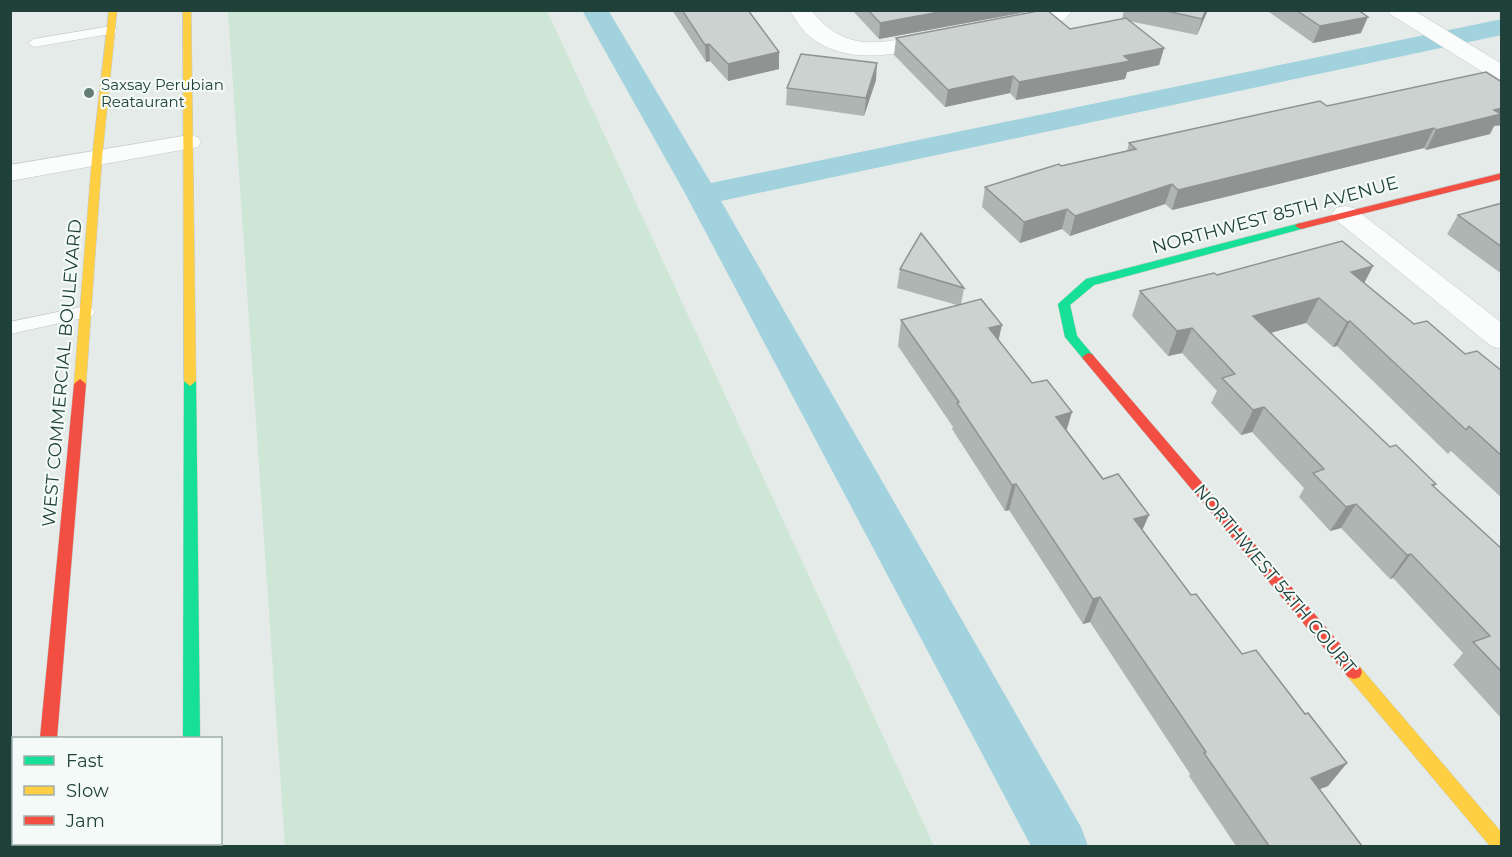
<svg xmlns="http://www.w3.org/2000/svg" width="1512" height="857" font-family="Montserrat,sans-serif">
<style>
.green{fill:#cde6d5}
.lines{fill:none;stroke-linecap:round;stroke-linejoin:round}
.canal{fill:#a2d2dd;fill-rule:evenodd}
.lane-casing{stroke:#c2c8c6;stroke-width:1}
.street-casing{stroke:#c2c8c6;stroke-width:1}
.fast-casing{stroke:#c1c9c6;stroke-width:1}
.slow-casing{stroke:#c1c9c6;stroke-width:1}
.jam-casing{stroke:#c1c9c6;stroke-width:1}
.lane{fill:#fbfcfc;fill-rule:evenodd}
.street{fill:#fbfcfc;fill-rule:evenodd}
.fast{fill:#16e098;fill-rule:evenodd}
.slow{fill:#ffcf43;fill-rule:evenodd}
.jam{fill:#f24e42;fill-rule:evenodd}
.wall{fill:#afb5b3}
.shaded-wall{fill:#8f9392}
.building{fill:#ccd2d0;stroke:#8f9392;stroke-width:1.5}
.poi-dot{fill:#657c77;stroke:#f3faf7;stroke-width:2}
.labels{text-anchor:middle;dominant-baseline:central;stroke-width:4.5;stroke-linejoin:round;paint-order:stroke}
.far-poi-label{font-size:15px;fill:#20413a;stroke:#f3faf7;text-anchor:start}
.street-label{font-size:18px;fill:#20413a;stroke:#f3faf7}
</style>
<rect width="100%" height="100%" fill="#e5ebe8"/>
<polygon class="green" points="228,11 547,11 934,846 285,846"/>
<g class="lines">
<polygon class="canal" points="582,10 608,10 711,183 1502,19 1502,35 721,201 1081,827 1088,846 1031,846 686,195"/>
<g class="lane-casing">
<g id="lane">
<polygon points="111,26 117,30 116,33 34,47 28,43 34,39"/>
<polygon points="86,306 92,308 95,312 92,316 10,334 10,322"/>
</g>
</g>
<g class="street-casing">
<g id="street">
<path d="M789 10H811C848 57 887 42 938 31L946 33 949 38 946 43C904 53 851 67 813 39 803 32 796 20 789 10Z"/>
<polygon points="1051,10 1073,10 1064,20 1057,22 1010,31 1002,30 999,25 1002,20"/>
<polygon points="1387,10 1413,10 1502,64 1502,81 1494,79 1390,14"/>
<polygon points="189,135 198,137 201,142 198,147 10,181 10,165"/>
<polygon points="1345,206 1354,208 1502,323 1502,349 1491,346 1336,220 1332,214 1336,208"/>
</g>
</g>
<g class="fast-casing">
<g id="fast">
<polygon points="1301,223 1307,226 1305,228 1094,285 1070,305 1077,336 1092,354 1094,357 1092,360 1084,360 1065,337 1058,304 1086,279"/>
<polygon points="190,376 196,381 200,738 183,738 184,381"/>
<rect x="29" y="844" width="18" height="2"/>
<rect x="184" y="844" width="18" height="2"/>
</g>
</g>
<g class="slow-casing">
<g id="slow">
<polygon points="109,10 117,10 102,158 86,384 80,389 74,384 92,158"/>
<polygon points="183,10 191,10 196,381 190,386 184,381"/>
<polygon points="1354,665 1360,667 1502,833 1502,846 1490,846 1348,677 1346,672 1348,667"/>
</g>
</g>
<g class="jam-casing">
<g id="jam">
<polygon points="1502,173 1502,179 1301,229 1295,226 1297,224"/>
<polygon points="1088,353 1092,354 1360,667 1362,672 1360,677 1354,679 1348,677 1084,360 1082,357"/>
<polygon points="80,379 86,384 57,738 40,738 74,384"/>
</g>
</g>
<use href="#lane" class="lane"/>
<use href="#street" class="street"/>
<use href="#fast" class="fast"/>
<use href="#slow" class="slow"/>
<use href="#jam" class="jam"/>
</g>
<g class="wall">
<polygon points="672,10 748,10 779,52 779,69 728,81 710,61 706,62"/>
<polygon points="852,10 1026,10 1026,12 879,39"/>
<polygon points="1124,10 1208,10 1197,35 1129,21 1164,48 1159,65 1127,72 1125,79 1016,100 1010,93 945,107 894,55 896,38 1070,29 1122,19"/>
<polygon points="1266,10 1358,10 1361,33 1313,43"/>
<polygon points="876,80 864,116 786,105 787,88"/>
<polygon points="1502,82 1502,125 1494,126 1490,134 1426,150 1424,148 1172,210 1165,204 1070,236 1062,229 1020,243 982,207 985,187 1061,166 1127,151 1129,143 1327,106"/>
<polygon points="1502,203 1502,274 1447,234 1458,215"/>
<polygon points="1373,266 1364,283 1414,324 1465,354 1502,371 1502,498 1451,451 1448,454 1337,346 1333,347 1306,323 1270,333 1390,447 1436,484 1434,487 1502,549 1502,719 1453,665 1463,653 1393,578 1390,579 1341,528 1330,531 1299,497 1304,488 1252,432 1241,435 1211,403 1217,391 1182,353 1168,356 1132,316 1140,291 1217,275"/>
<polygon points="900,269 964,288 961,304 999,340 1191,595 1242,654 1305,714 1347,763 1328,786 1319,789 1362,846 1236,846 1189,776 1190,774 1090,622 1083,624 1009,510 1005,511 952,429 953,427 898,346 901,320 957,305 897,288"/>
</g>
<g class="shaded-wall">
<polygon points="950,10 1026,10 1026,12 879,39 880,23"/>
<polygon points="1206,10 1208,10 1197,35 1202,19"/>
<polygon points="1368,17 1361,33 1313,43 1320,26"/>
<polygon points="709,44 710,61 706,62 705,45"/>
<polygon points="1164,48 1159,65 1127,72 1125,79 1016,100 1019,82 1124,56"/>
<polygon points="779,52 779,69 728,81 728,64"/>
<polygon points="877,63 876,80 864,116 866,98"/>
<polygon points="1013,76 1010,93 945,107 948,90"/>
<polygon points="1502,108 1502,125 1494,126 1490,134 1426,150 1436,130"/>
<polygon points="1434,128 1424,148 1172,210 1178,190"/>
<polygon points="1172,184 1165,204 1070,236 1075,216"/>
<polygon points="1067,209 1062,229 1020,243 1024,222"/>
<polygon points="1373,266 1360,291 1351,272"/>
<polygon points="1319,298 1306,323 1241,341 1253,316"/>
<polygon points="1350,321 1337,346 1333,347 1347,322"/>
<polygon points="1002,325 996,351 989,328"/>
<polygon points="1192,328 1182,353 1168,356 1177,331"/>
<polygon points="1264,407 1252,432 1241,435 1253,410"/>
<polygon points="1072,412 1064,439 1056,417"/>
<polygon points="1016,484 1009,510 1005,511 1012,485"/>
<polygon points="1356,504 1341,528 1330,531 1346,507"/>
<polygon points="1149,515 1138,540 1134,519"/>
<polygon points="1411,554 1393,578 1390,579 1407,555"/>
<polygon points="1100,597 1090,622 1083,624 1093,599"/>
<polygon points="1347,763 1328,786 1292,800 1311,778"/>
</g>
<g class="building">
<polygon points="682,10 748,10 779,52 728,64 709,44 705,45"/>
<polygon points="868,10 950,10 880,23"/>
<polygon points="1043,10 1047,10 1070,29 1126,18 1164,48 1124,56 1130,61 1019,82 1013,76 948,90 896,38"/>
<polygon points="1162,10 1206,10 1202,19"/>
<polygon points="1296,10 1358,10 1368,17 1320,26"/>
<polygon points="801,54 877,63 866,98 787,88"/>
<polygon points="1486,72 1502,82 1502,108 1494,110 1501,114 1436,130 1434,128 1178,190 1172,184 1075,216 1067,209 1024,222 985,187 1059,164 1061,166 1136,149 1129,143 1320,101 1327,106"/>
<polygon points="1502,203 1502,247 1458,215"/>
<polygon points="921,233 964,288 900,269"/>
<polygon points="1342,241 1373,266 1351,272 1414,324 1427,321 1465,354 1477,351 1502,371 1502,456 1469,426 1466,430 1350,321 1347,322 1319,298 1253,316 1390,447 1396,445 1436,484 1432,485 1502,549 1502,672 1473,642 1490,636 1411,554 1407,555 1356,504 1346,507 1313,473 1324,469 1264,407 1253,410 1222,378 1235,374 1192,328 1177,331 1140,291 1214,273 1217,275"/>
<polygon points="981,299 1002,325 989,328 1032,383 1047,380 1072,412 1056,417 1103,479 1118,474 1149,515 1134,519 1191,595 1196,594 1242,654 1256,650 1305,714 1308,713 1347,763 1311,778 1362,846 1269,846 1204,753 1206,752 1100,597 1093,599 1016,484 1012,485 957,403 959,402 901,320"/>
</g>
<circle class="poi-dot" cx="89" cy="93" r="6"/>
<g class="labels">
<g class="far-poi-label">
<text x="101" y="84">Saxsay Perubian<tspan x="101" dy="17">Reataurant</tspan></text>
</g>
<g class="street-label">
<text transform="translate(1275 215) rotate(-15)">NORTHWEST 85TH AVENUE</text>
<text transform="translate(62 373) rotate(-85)">WEST COMMERCIAL BOULEVARD</text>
<text transform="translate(1275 579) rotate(50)">NORTHWEST 54TH COURT</text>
</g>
</g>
<rect width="1512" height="857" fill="none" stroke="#20413a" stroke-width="24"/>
<rect x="12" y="737" width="210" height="108" fill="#f3faf7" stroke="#9fb0ab" stroke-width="1.5"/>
<rect x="24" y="756" width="30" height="9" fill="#16e098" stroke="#9fb0ab" stroke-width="1.5"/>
<text x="66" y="767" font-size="18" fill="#20413a">Fast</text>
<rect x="24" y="786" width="30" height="9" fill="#ffcf43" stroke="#9fb0ab" stroke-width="1.5"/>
<text x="66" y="797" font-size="18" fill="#20413a">Slow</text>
<rect x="24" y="816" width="30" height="9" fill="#f24e42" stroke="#9fb0ab" stroke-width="1.5"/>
<text x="66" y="827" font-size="18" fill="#20413a">Jam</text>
</svg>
